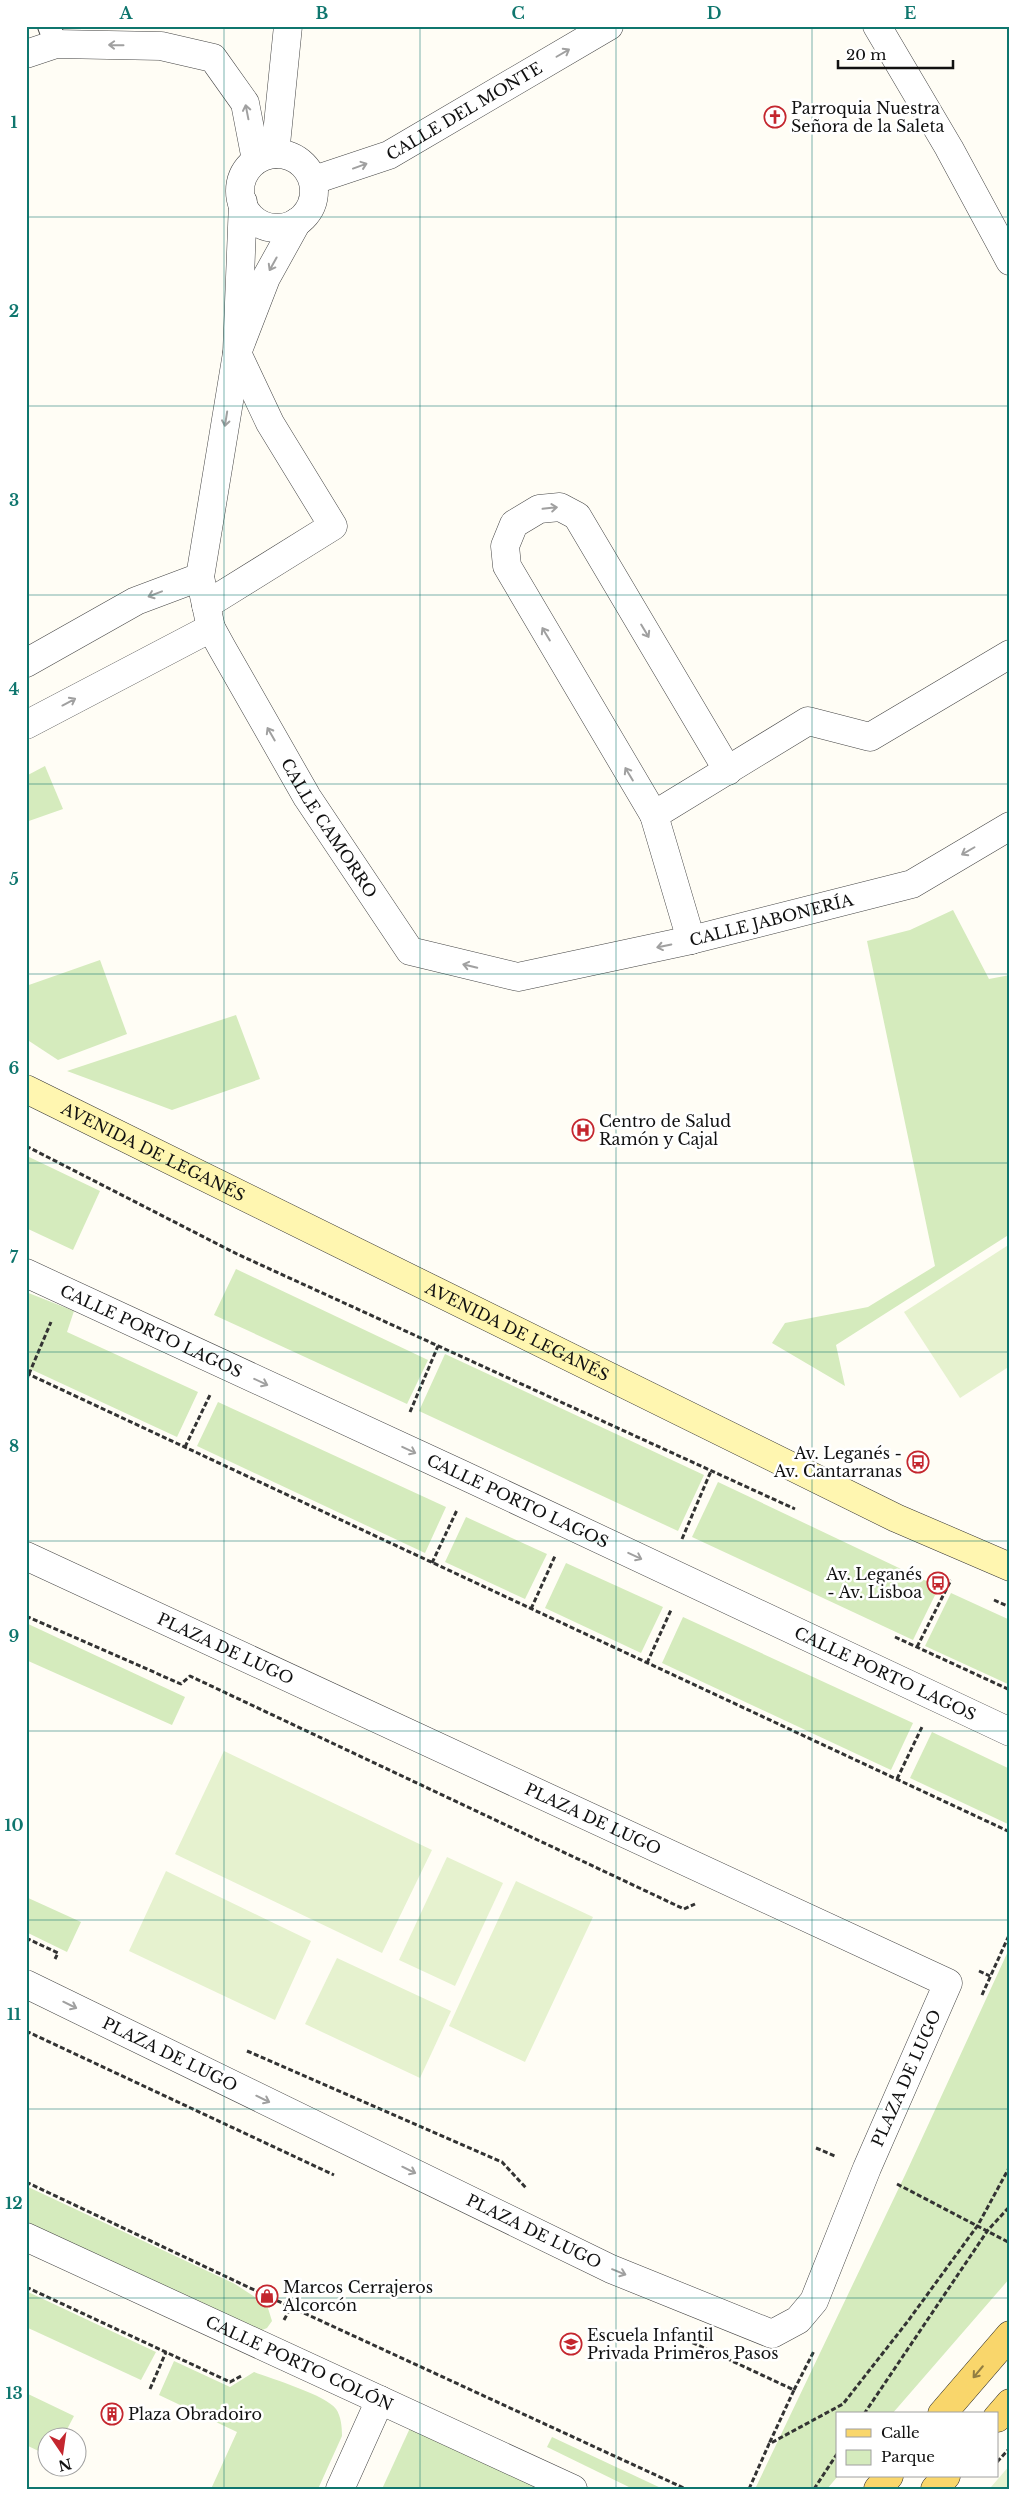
<svg xmlns="http://www.w3.org/2000/svg" width="1036" height="2515" font-family="'Libre Baskerville',serif">
<style>
.green{fill:#d5ebbd}
.pitch{fill:#e6f2cf}
.lines{fill:none;stroke-linecap:round;stroke-linejoin:round}
.lane-casing{stroke:#444;stroke-width:24}
.street-casing{stroke:#444;stroke-width:29}
.secondary-casing{stroke:#333;stroke-width:29}
.primary-casing{stroke:#222;stroke-width:29}
.path{stroke:#333;stroke-width:3;stroke-dasharray:5 2.5;stroke-linecap:butt}
.lane{stroke:#fff;stroke-width:22}
.street{stroke:#fff;stroke-width:28}
.secondary{stroke:#fff6b0;stroke-width:28}
.primary{stroke:#f9d66b;stroke-width:28}
.oneway{stroke:#a0a0a0}
.oneway2{stroke:#917d42}
.grid{fill:none;stroke:#0f766e;stroke-width:1;stroke-opacity:0.55}
.labels{text-anchor:middle;dominant-baseline:central;stroke-width:5;stroke-linejoin:round;paint-order:stroke}
.poi-label{font-size:16px;fill:#111;stroke:#fff;text-anchor:start}
.street-label{font-size:16px;fill:#111;stroke:#fff}
.neatline{fill:none;stroke:#0f766e;stroke-width:2}
.grid-label{font-size:16px;text-anchor:middle;font-weight:bold;fill:#0f766e}
</style>
<rect width="100%" height="100%" fill="#fffdf5"/>
<g class="green">
<polygon points="45,766 63,809 26,822 26,776"/>
<polygon points="953,910 989,979 1010,975 1010,1234 836,1345 845,1386 772,1343 785,1323 868,1307 935,1266 867,941 910,930"/>
<polygon points="100,960 127,1034 58,1060 26,1039 26,986"/>
<polygon points="236,1015 260,1079 172,1110 67,1071"/>
<polygon points="29,1157 100,1191 73,1250 26,1228 26,1163"/>
<polygon points="236,1269 428,1360 407,1404 214,1315"/>
<polygon points="26,1292 74,1311 67,1332 198,1392 177,1437 26,1367"/>
<polygon points="445,1354 704,1475 678,1531 419,1411"/>
<polygon points="218,1402 446,1507 425,1553 197,1446"/>
<polygon points="718,1482 939,1587 913,1640 692,1537"/>
<polygon points="466,1517 547,1554 525,1599 445,1562"/>
<polygon points="566,1563 663,1607 641,1653 545,1608"/>
<polygon points="951,1593 1010,1620 1010,1685 925,1646"/>
<polygon points="683,1617 913,1723 891,1770 662,1663"/>
<polygon points="26,1623 185,1697 172,1725 26,1660"/>
<polygon points="932,1732 1010,1769 1010,1825 910,1778"/>
<polygon points="26,1897 81,1922 67,1952 26,1932"/>
<polygon points="1010,1947 1010,2278 892,2414 837,2414 838,2476 827,2489 755,2489 906,2173"/>
<polygon points="26,2186 235,2284 267,2305 272,2321 267,2328 260,2331 26,2222"/>
<polygon points="26,2291 156,2352 141,2380 26,2327"/>
<path d="M174 2361 230 2387 254 2372C272 2379 326 2395 336 2409 341 2416 342 2427 342 2436L318 2489H211L237 2432 159 2395Z"/>
<polygon points="26,2393 74,2416 63,2437 48,2438 47,2455 26,2445"/>
<polygon points="410,2428 534,2477 538,2489 382,2489"/>
<polygon points="552,2437 663,2489 633,2489 547,2447"/>
</g>
<g class="pitch">
<polygon points="1010,1244 1010,1366 960,1398 904,1312"/>
<polygon points="224,1751 432,1850 382,1953 175,1854"/>
<polygon points="447,1857 503,1883 455,1986 399,1960"/>
<polygon points="166,1871 311,1941 275,2020 129,1951"/>
<polygon points="516,1881 593,1917 525,2062 449,2026"/>
<polygon points="337,1958 451,2011 420,2078 305,2024"/>
<polygon points="1010,2465 1010,2489 989,2489 991,2487"/>
</g>
<g class="lines">
<g class="lane-casing">
<polyline id="lane" points="49,26 56,44"/>
</g>
<g class="street-casing">
<g id="street">
<polyline points="877,26 949,148 1010,261"/>
<polyline points="26,54 56,44 161,46 213,58 245,103 256,160"/>
<polyline points="275,154 288,26"/>
<circle cx="277" cy="191" r="37"/>
<path id="s1" d="M314 180 389 155 609 26"/>
<path id="s2" d="M297 222 266 278 237 353 200 577 211 628 222 648 307 797 410 951 518 977 691 940 912 884 1010 826"/>
<polyline points="206,605 333,526 270,423 237,353 243,202"/>
<polyline points="26,663 136,601 200,577"/>
<polyline points="26,725 211,628"/>
<polyline points="654,815 507,566 505,546 514,524 539,509 560,507 577,516 728,771"/>
<polyline points="691,940 654,815 808,721 870,737 1010,654"/>
<path id="s3" d="M26 1273 463 1475 1010 1732"/>
<path id="s4" d="M26 1556 948 1983 867 2168 814 2301 798 2320 772 2334 611 2269 26 1984"/>
<path id="s5" d="M26 2237 573 2489"/>
<polyline points="340,2489 380,2400"/>
</g>
</g>
<g class="secondary-casing">
<g id="secondary">
<path id="s6" d="M26 1089 896 1518 1010 1567"/>
</g>
</g>
<g class="primary-casing">
<g id="primary">
<polyline points="942,2414 1010,2335"/>
<polyline points="997,2418 1010,2403"/>
<polyline points="878,2489 889,2476"/>
<polyline points="935,2489 946,2476"/>
</g>
</g>
<g class="path">
<polyline points="26,1146 237,1254 795,1509"/>
<polyline points="26,1373 1010,1832"/>
<polyline points="26,1381 51,1322"/>
<polyline points="410,1412 438,1346"/>
<polyline points="185,1447 210,1395"/>
<polyline points="682,1539 711,1471"/>
<polyline points="432,1563 457,1510"/>
<polyline points="994,1600 1010,1607"/>
<polyline points="531,1609 555,1556"/>
<polyline points="26,1616 181,1684 190,1676 684,1909 695,1904"/>
<polyline points="895,1637 1010,1690"/>
<polyline points="917,1647 951,1580"/>
<polyline points="647,1663 671,1610"/>
<polyline points="897,1779 922,1727"/>
<polyline points="26,1938 58,1953 55,1959"/>
<polyline points="979,1971 990,1976"/>
<polyline points="982,1995 1010,1933"/>
<polyline points="26,2031 334,2175"/>
<polyline points="247,2051 502,2162 526,2188"/>
<polyline points="816,2148 835,2156"/>
<polyline points="26,2182 267,2296 686,2489"/>
<polyline points="897,2184 1010,2243"/>
<polyline points="26,2287 230,2382 243,2375"/>
<polyline points="284,2320 291,2307"/>
<polyline points="672,2333 794,2390 769,2444"/>
<polyline points="150,2389 166,2352"/>
<polyline points="794,2390 814,2351"/>
<polyline points="864,2414 988,2230 1010,2206"/>
<polyline points="997,2462 1008,2450"/>
<polyline points="749,2489 769,2444 843,2404 908,2321 978,2225 1010,2166"/>
<polyline points="814,2489 837,2454"/>
</g>
<use href="#lane" class="lane"/>
<use href="#street" class="street"/>
<use href="#secondary" class="secondary"/>
<use href="#primary" class="primary"/>
</g>
<defs><path id="oneway-shaft" d="M-6 0H5M1.5-3L5.5 0L1.5 3" fill="none" stroke-width="1.6" stroke-linecap="round" stroke-linejoin="round" transform="scale(1.25)"/></defs>
<g class="oneway">
<use href="#oneway-shaft" transform="translate(116 45) rotate(-179)"/>
<use href="#oneway-shaft" transform="translate(563 53) rotate(-30)"/>
<use href="#oneway-shaft" transform="translate(247 112) rotate(-101)"/>
<use href="#oneway-shaft" transform="translate(360 166) rotate(-20)"/>
<use href="#oneway-shaft" transform="translate(273 264) rotate(119)"/>
<use href="#oneway-shaft" transform="translate(226 419) rotate(99)"/>
<use href="#oneway-shaft" transform="translate(550 508) rotate(-6)"/>
<use href="#oneway-shaft" transform="translate(155 594) rotate(159)"/>
<use href="#oneway-shaft" transform="translate(645 631) rotate(59)"/>
<use href="#oneway-shaft" transform="translate(546 634) rotate(-121)"/>
<use href="#oneway-shaft" transform="translate(69 702) rotate(-28)"/>
<use href="#oneway-shaft" transform="translate(271 734) rotate(-120)"/>
<use href="#oneway-shaft" transform="translate(629 774) rotate(-121)"/>
<use href="#oneway-shaft" transform="translate(968 851) rotate(150)"/>
<use href="#oneway-shaft" transform="translate(664 946) rotate(168)"/>
<use href="#oneway-shaft" transform="translate(470 966) rotate(-166)"/>
<use href="#oneway-shaft" transform="translate(261 1382) rotate(25)"/>
<use href="#oneway-shaft" transform="translate(409 1450) rotate(25)"/>
<use href="#oneway-shaft" transform="translate(635 1556) rotate(25)"/>
<use href="#oneway-shaft" transform="translate(70 2005) rotate(26)"/>
<use href="#oneway-shaft" transform="translate(263 2099) rotate(26)"/>
<use href="#oneway-shaft" transform="translate(409 2170) rotate(26)"/>
<use href="#oneway-shaft" transform="translate(619 2272) rotate(22)"/>
</g>
<use class="oneway2" href="#oneway-shaft" transform="translate(978 2372) rotate(130)"/>
<path class="grid" d="M224 26V2489M420 26V2489M616 26V2489M812 26V2489M26 217H1010M26 406H1010M26 595H1010M26 784H1010M26 974H1010M26 1163H1010M26 1352H1010M26 1541H1010M26 1731H1010M26 1920H1010M26 2109H1010M26 2298H1010"/>
<defs>
<g id="church-ring" transform="scale(1.125)"><circle r="9.5" fill="#fff" stroke="#c4262e" stroke-width="1.5"/><path d="M-1.2-6h2.4v3.5h3.3v2.4h-3.3V6h-2.4V-.1h-3.3v-2.4h3.3Z" fill="#c4262e"/></g>
<g id="hospital-ring" transform="scale(1.125)"><circle r="9.5" fill="#fff" stroke="#c4262e" stroke-width="1.5"/><path d="M-5-5h3v3.5h4V-5h3V5h-3V1.5h-4V5h-3Z" fill="#c4262e"/></g>
<g id="bus-ring" transform="scale(1.125)"><circle r="9.5" fill="#fff" stroke="#c4262e" stroke-width="1.5"/><path d="M-5-6H5V4H4V6H2V4H-2V6H-4V4H-5ZM-3.5-4V0h7V-4ZM-3.5 1.2v1.5H-2V1.2ZM2 1.2v1.5H3.5V1.2Z" fill="#c4262e"/></g>
<g id="shop-ring" transform="scale(1.125)"><circle r="9.5" fill="#fff" stroke="#c4262e" stroke-width="1.5"/><path d="M-5-2.5h2.3a2.7 3.5 0 0 1 5.4 0H5L5.5 6h-11ZM-1.5-2.5h3a1.5 2.3 0 0 0-3 0Z" fill="#c4262e"/></g>
<g id="school-ring" transform="scale(1.125)"><circle r="9.5" fill="#fff" stroke="#c4262e" stroke-width="1.5"/><path d="M0-5L7-2L0 1L-7-2ZM-4 1L0 2.5L4 1V4Q0 6-4 4Z" fill="#c4262e"/></g>
<g id="building-ring" transform="scale(1.125)"><circle r="9.5" fill="#fff" stroke="#c4262e" stroke-width="1.5"/><path d="M-4-6H4V6H1V3H-1V6H-4ZM-2.5-4.3h1.7v1.8h-1.7ZM.8-4.3h1.7v1.8H.8ZM-2.5-1h1.7V.8h-1.7ZM.8-1h1.7V.8H.8Z" fill="#c4262e"/></g>
</defs>
<g fill-rule="evenodd">
<use href="#church-ring" x="775" y="117"/>
<use href="#hospital-ring" x="583" y="1130"/>
<use href="#bus-ring" x="918" y="1462"/>
<use href="#bus-ring" x="938" y="1583"/>
<use href="#shop-ring" x="267" y="2296"/>
<use href="#school-ring" x="571" y="2344"/>
<use href="#building-ring" x="112" y="2414"/>
</g>
<g class="labels">
<g class="poi-label">
<text x="791" y="108">Parroquia Nuestra<tspan x="791" dy="18">Señora de la Saleta</tspan></text>
<text x="599" y="1121">Centro de Salud<tspan x="599" dy="18">Ramón y Cajal</tspan></text>
<text x="902" y="1453" text-anchor="end">Av. Leganés -<tspan x="902" dy="18">Av. Cantarranas</tspan></text>
<text x="922" y="1574" text-anchor="end">Av. Leganés<tspan x="922" dy="18">- Av. Lisboa</tspan></text>
<text x="283" y="2287">Marcos Cerrajeros<tspan x="283" dy="18">Alcorcón</tspan></text>
<text x="587" y="2335">Escuela Infantil<tspan x="587" dy="18">Privada Primeros Pasos</tspan></text>
<text x="128" y="2414">Plaza Obradoiro</text>
</g>
<g class="street-label">
<text stroke="none"><textPath href="#s1" startOffset="166">CALLE DEL MONTE</textPath></text>
<text stroke="none"><textPath href="#s2" startOffset="656">CALLE CAMORRO</textPath></text>
<text stroke="none"><textPath href="#s2" startOffset="1174">CALLE JABONERÍA</textPath></text>
<text stroke="none"><textPath href="#s6" startOffset="142">AVENIDA DE LEGANÉS</textPath></text>
<text stroke="none"><textPath href="#s3" startOffset="138">CALLE PORTO LAGOS</textPath></text>
<text stroke="none"><textPath href="#s6" startOffset="548">AVENIDA DE LEGANÉS</textPath></text>
<text stroke="none"><textPath href="#s3" startOffset="542">CALLE PORTO LAGOS</textPath></text>
<text stroke="none"><textPath href="#s4" startOffset="220">PLAZA DE LUGO</textPath></text>
<text stroke="none"><textPath href="#s3" startOffset="948">CALLE PORTO LAGOS</textPath></text>
<text stroke="none"><textPath href="#s4" startOffset="625">PLAZA DE LUGO</textPath></text>
<text transform="translate(170 2054) rotate(26)">PLAZA DE LUGO</text>
<text transform="translate(906 2078) rotate(-66)">PLAZA DE LUGO</text>
<text transform="translate(534 2231) rotate(26)">PLAZA DE LUGO</text>
<text stroke="none"><textPath href="#s5" startOffset="301">CALLE PORTO COLÓN</textPath></text>
</g>
</g>
<rect width="1036" height="2515" fill="none" stroke="#ffffff" stroke-width="55"/>
<rect x="836" y="2412" width="162" height="65" fill="#ffffff" stroke="#a0a0a0"/>
<rect x="846" y="2429" width="25" height="8" fill="#f9d66b" stroke="#a0a0a0"/>
<text x="881" y="2438" font-size="15" fill="#111111">Calle</text>
<rect x="846" y="2450" width="25" height="15" fill="#d5ebbd" stroke="#a0a0a0"/>
<text x="881" y="2462" font-size="15" fill="#111111">Parque</text>
<g transform="translate(62 2452) rotate(167)"><circle r="24" fill="#ffffff" stroke="#a0a0a0"/>
<path d="M0-4L9 19L0 12L-9 19Z" fill="#c4262e"/>
<text y="-8" font-size="14" font-weight="bold" text-anchor="middle" fill="#111111">N</text>
</g>
<path d="M838 60v8h115v-8" fill="none" stroke="#111111" stroke-width="2.5"/>
<text x="846" y="60" font-size="15" fill="#111111" stroke="#ffffff" stroke-width="4" paint-order="stroke">20 m</text>
<rect x="28" y="28" width="980" height="2460" class="neatline"/>
<g class="grid-label">
<text x="126" y="19">A</text>
<text x="322" y="19">B</text>
<text x="518" y="19">C</text>
<text x="714" y="19">D</text>
<text x="910" y="19">E</text>
<text x="14" y="128">1</text>
<text x="14" y="317">2</text>
<text x="14" y="506">3</text>
<text x="14" y="695">4</text>
<text x="14" y="885">5</text>
<text x="14" y="1074">6</text>
<text x="14" y="1263">7</text>
<text x="14" y="1452">8</text>
<text x="14" y="1642">9</text>
<text x="14" y="1831">10</text>
<text x="14" y="2020">11</text>
<text x="14" y="2209">12</text>
<text x="14" y="2399">13</text>
</g>
</svg>
